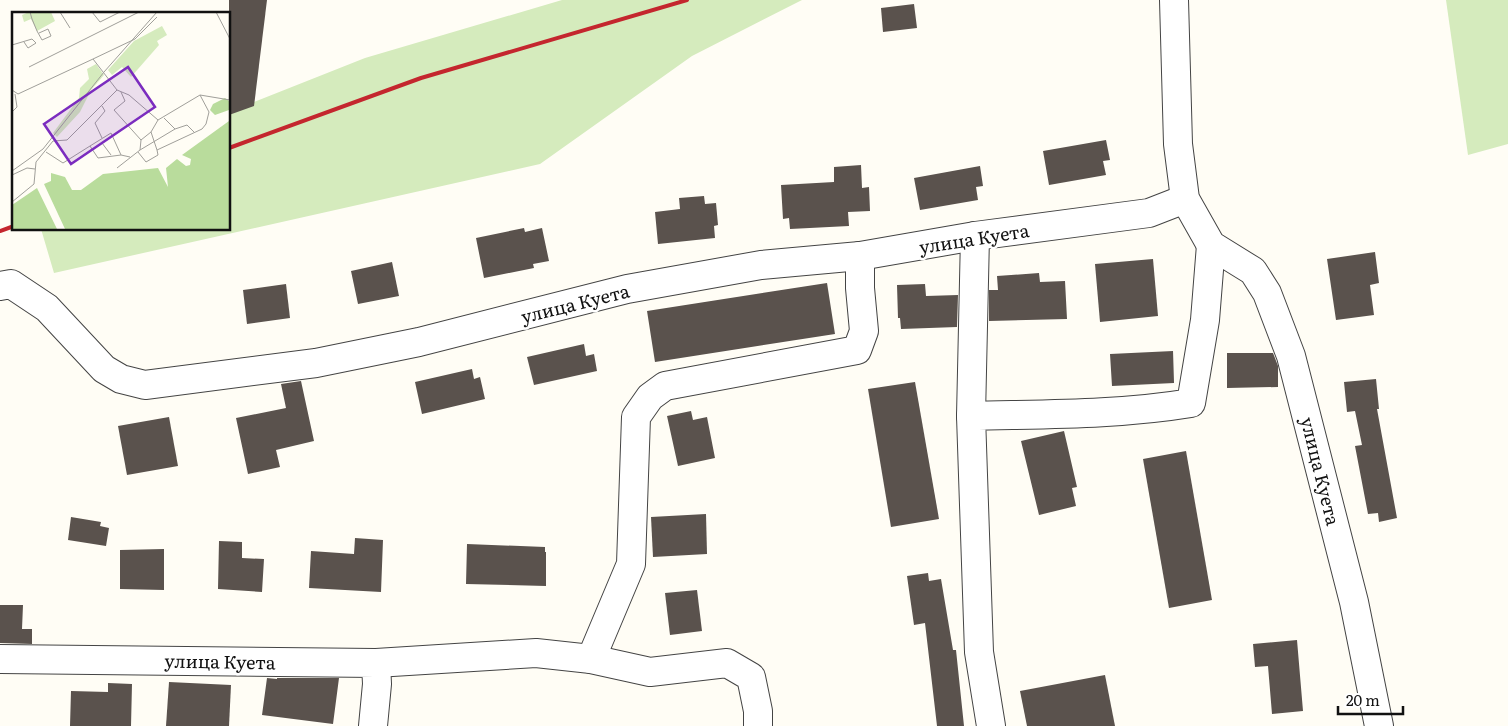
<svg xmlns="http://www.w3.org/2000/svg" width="1508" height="726" font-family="Literata,serif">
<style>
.green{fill:#d5ebbd}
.building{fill:#5a524d}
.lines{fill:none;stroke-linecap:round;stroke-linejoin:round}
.minor-casing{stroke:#444;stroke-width:30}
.minor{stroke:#fff;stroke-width:28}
.rail{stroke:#c4262e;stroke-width:4}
.labels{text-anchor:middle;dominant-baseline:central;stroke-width:5;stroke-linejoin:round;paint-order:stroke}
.street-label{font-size:18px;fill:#111;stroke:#fff}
.inset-road{fill:none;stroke:#a09f9a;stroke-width:1}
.view{fill:#7b2cbf;fill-opacity:0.15;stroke:#7b2cbf;stroke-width:2.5}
.inset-edge{fill:none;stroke:#111;stroke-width:2.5}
</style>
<rect width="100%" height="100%" fill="#fffdf5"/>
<g class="green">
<polygon points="562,0 802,0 692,56 540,164 54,273 41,229 229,229 229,112 365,58"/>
<polygon points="1446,0 1508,0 1508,144 1468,155"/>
</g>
<g class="building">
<polygon points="229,0 267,0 254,106 229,115"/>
<polygon points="914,4 917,28 883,32 881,8"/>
<polygon points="1106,140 1110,160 1103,161 1106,175 1049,185 1043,151"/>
<polygon points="861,165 862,188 869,187 870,211 848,212 849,226 790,229 789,218 783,219 781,185 834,182 834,167"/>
<polygon points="980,166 983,186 976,187 978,200 920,210 914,178"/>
<polygon points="704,196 705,204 716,203 718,225 714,226 715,238 658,244 655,212 680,209 679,198"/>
<polygon points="524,228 525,232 542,228 549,261 533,264 534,268 484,278 476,238"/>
<polygon points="1375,252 1379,283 1370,285 1374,315 1336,320 1327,259"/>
<polygon points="1153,259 1158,316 1100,322 1095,264"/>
<polygon points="392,262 399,296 358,304 351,271"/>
<polygon points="1039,273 1040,282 1065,281 1067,319 989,321 989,290 998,290 997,276"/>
<polygon points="827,283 835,334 655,362 647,311"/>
<polygon points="286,284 290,318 247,324 243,290"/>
<polygon points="925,284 926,296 958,295 957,327 901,329 900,318 898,318 897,285"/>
<polygon points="584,344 586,356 594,354 597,371 534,385 527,357"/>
<polygon points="1173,351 1174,383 1112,386 1110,354"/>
<polygon points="1227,353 1273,353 1278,366 1278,387 1227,388"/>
<polygon points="472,369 474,379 480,377 485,399 422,414 415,382"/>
<polygon points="1376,379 1379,409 1377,409 1397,518 1379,522 1378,513 1368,514 1355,446 1362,445 1355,411 1347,412 1344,382"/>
<polygon points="301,381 314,441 276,450 280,467 248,474 236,418 286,408 281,384"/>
<polygon points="915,382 939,519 891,527 868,389"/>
<polygon points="691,411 693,420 707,417 715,458 678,466 667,416"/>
<polygon points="169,417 178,466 127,475 118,426"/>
<polygon points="1064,431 1077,487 1072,488 1076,506 1039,515 1021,441"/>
<polygon points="1186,451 1212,600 1169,608 1143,459"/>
<polygon points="706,514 707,554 653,557 651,517"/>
<polygon points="71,517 101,522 100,526 109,528 106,546 68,540"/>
<polygon points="355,538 383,540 381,592 309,588 311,551 354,554"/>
<polygon points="219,541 242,542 242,558 264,559 262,592 218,589"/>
<polygon points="467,544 545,547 545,552 546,552 546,586 466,584"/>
<polygon points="164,549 164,590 120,589 120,550"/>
<polygon points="928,573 929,581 941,579 953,650 956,650 964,726 937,726 925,623 914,625 907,576"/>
<polygon points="697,590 702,631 670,635 665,593"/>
<polygon points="0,605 23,605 22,629 32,629 32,644 0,643"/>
<polygon points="1297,640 1303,711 1272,714 1268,666 1255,667 1253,644"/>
<polygon points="1105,675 1115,726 1027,726 1020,691"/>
<polygon points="267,678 277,679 277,678 339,678 333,724 262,715"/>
<polygon points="169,682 231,685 229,726 166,726"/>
<polygon points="108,683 132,684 131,726 70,726 71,691 108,692"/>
</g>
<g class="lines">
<g class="minor-casing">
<g id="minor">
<polyline points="1174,0 1178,144 1185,199 1211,245 1253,271 1267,293 1291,356 1354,602 1379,726"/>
<polyline points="0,286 11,284 47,308 104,369 121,379 145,385 316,363 419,342 627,289 761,265 860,256 975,236 1149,213 1185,199"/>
<polyline points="971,416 975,236"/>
<polyline points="0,659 376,663 377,684 373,726"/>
<polyline points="591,659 631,564 636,417 650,397 665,386 857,350 864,331 860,288 860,256"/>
<polyline points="376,663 536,653 591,659 650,672 727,663 751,677 758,711 758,726"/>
<path d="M991 726 979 652 971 416C1045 414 1118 415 1191 403L1205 320 1211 245"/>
</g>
</g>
<use href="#minor" class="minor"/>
<g class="rail">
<polyline points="229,148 421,78 687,0"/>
<polyline points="0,231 14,226"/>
</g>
</g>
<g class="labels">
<g class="street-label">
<text transform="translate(974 238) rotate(-9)">улица Куета</text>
<text transform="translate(575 303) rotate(-14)">улица Куета</text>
<text transform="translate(1321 471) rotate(76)">улица Куета</text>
<text transform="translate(220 661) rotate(1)">улица Куета</text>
</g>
</g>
<g transform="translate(12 12)">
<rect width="218" height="218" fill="#fffdf5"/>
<path d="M17 0H39L43 9 25 19 19 7 12 10 10 3ZM150 14 155 23 145 29 147 33 119 65 110 55 100 63 96 58 122 29ZM84 52 92 63 79 78 68 100 45 125 41 121 67 86 68 76 77 67 75 57Z" fill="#d5ebbd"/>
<path d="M213 86 217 89V98L203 103 198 98 201 92ZM217 109V217H53L32 172 39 169V161L53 165 60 178H69L91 162 146 156 156 175 154 156 165 147 174 154 178 153 179 147 170 143ZM25 176 45 217H0V193Z" fill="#b9dc9c"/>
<path class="inset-road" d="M18 0 20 7 25 19 30 28 39 24 36 17 27 21M48 0 58 16M80 0 88 10 108 0M204 0 218 27M0 33 20 27 24 31 16 36 12 30M81 47 123 27 145 5M17 55 127 0M0 78 6 82 81 47 105 78 117 83 146 108 188 83M109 80 113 89 102 98 129 128M188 83 218 88M90 94 93 99 83 111 90 126M0 100 5 95 3 82M152 106 163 117 175 113 182 120M146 108 139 120 145 138 190 117 194 112 197 100 188 83M90 131 99 143M78 134 99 121 109 143M128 138 163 117M34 140 51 151 78 134 86 146 109 143 118 145M126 140 134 150 146 143 145 138M105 156 128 138 129 128 139 120M0 159 31 137 92 60 145 0M0 163 15 156 23 157M0 190 22 172 24 150 41 129 55 128 105 78"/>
<path class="view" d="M116 55 143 95 59 152 32 112Z"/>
<rect width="218" height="218" class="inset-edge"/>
</g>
<path d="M1338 706v8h65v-8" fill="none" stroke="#111111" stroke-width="2.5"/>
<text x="1346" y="706" font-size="15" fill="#111111" stroke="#ffffff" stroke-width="4" paint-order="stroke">20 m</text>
</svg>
